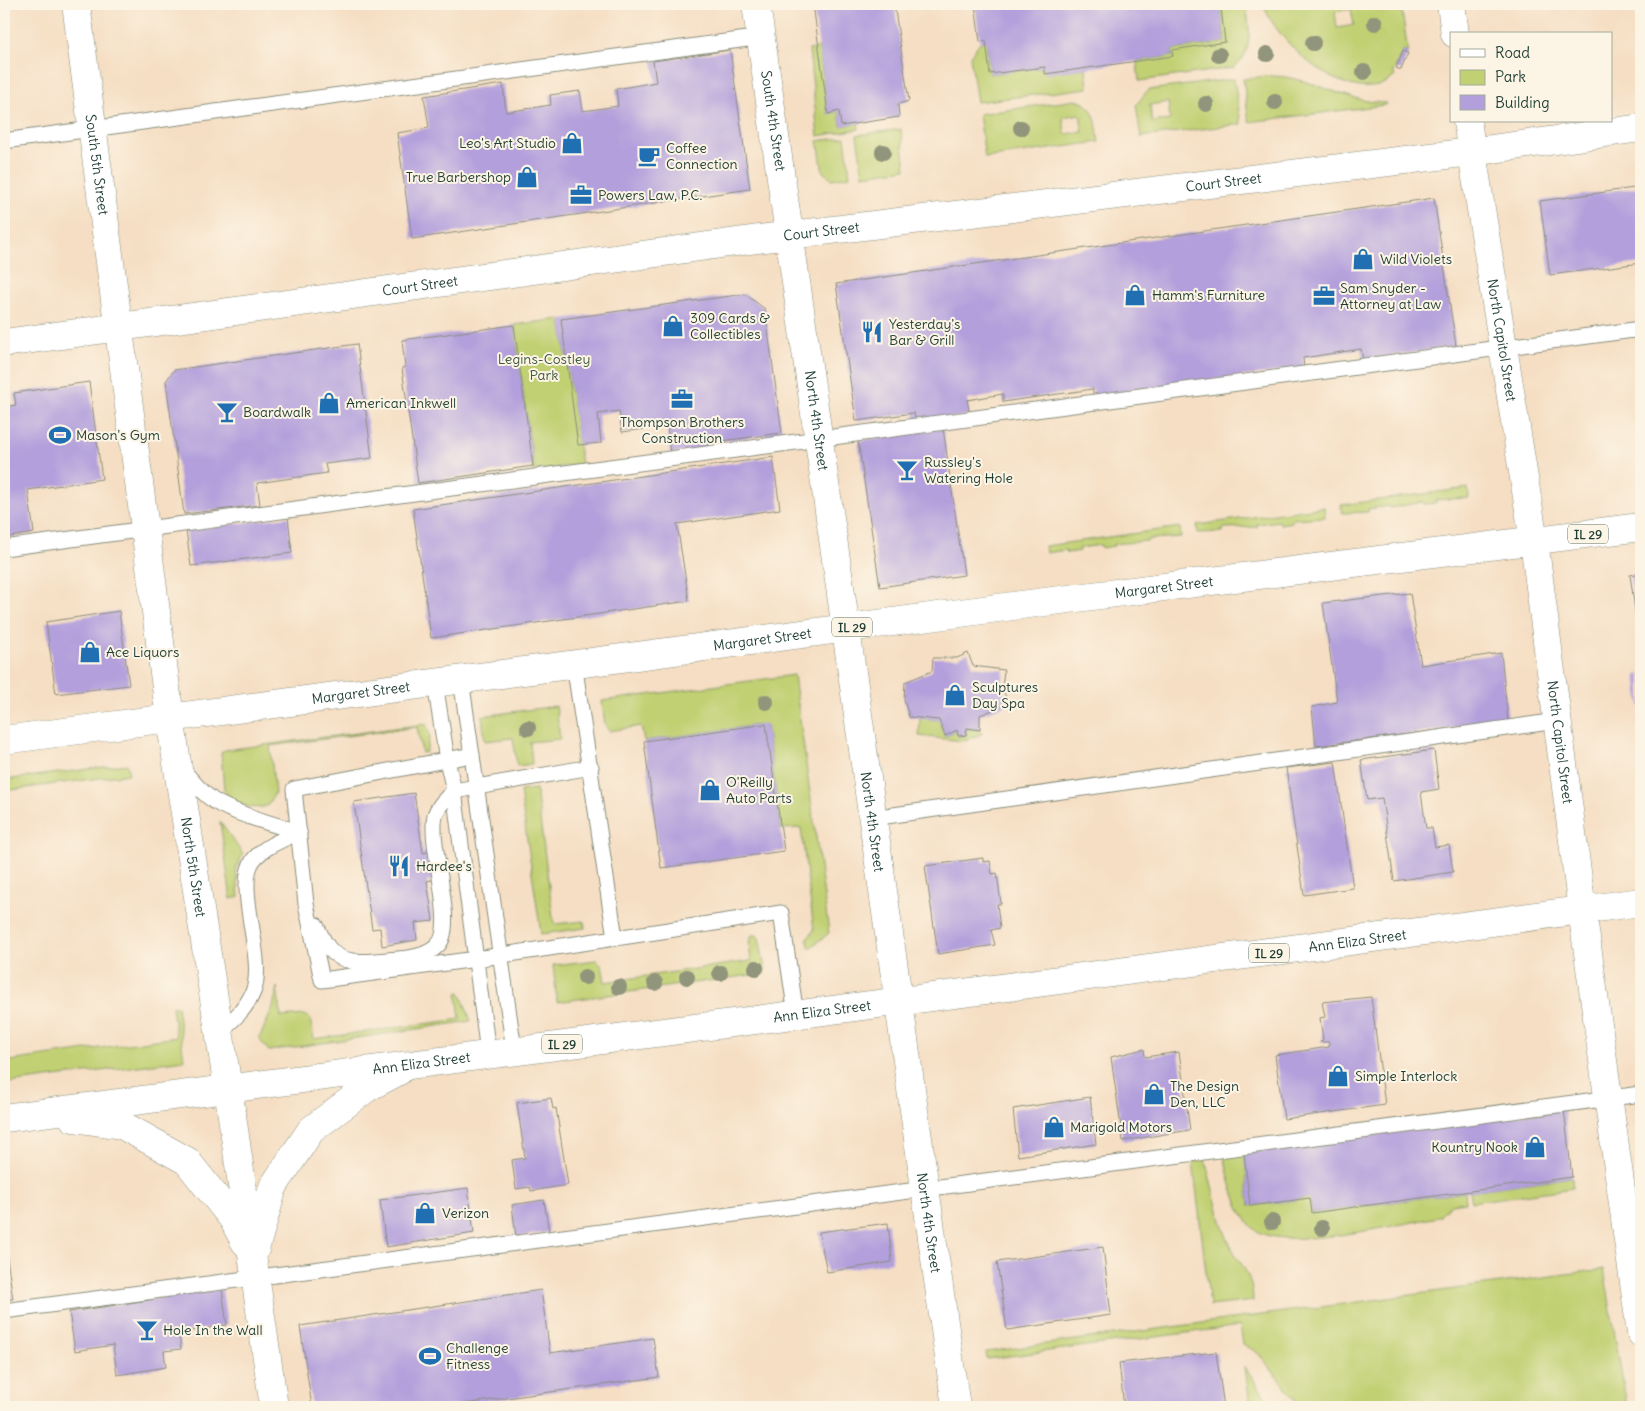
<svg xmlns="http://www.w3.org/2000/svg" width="1645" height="1411" font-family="Delius,sans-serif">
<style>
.green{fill:#c1d072;stroke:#708653;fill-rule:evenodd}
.building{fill:#b29fdc}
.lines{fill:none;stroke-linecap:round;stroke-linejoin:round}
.lane-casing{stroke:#8a8e7c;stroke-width:17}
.street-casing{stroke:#8a8e7c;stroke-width:29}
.secondary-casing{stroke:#8a8e7c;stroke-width:29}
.primary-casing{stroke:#8a8e7c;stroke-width:29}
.lane{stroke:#fff;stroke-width:15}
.street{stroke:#fff;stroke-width:28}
.secondary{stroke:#fff;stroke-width:28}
.primary{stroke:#fff;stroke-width:28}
.tree{fill:#91957b}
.labels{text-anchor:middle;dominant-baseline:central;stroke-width:4;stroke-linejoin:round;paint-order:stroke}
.shield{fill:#fcf5e5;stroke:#617469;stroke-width:1}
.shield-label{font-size:12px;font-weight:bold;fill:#1f3d34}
.street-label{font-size:14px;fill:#1f3d34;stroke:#fcf5e5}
.poi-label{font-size:14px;fill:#1f3d34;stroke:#fcf5e5;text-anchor:start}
.park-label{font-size:14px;fill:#3f5a40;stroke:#fcf5e5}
</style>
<rect width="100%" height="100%" fill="#fcf5e5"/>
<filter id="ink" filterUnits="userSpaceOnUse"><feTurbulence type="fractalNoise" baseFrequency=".02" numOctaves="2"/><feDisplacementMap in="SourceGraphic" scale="10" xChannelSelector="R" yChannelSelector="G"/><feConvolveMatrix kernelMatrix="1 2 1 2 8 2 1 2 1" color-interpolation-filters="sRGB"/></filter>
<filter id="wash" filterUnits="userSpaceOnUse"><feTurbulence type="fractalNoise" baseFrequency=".0096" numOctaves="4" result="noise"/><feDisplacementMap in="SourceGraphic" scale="20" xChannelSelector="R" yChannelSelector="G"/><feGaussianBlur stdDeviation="1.12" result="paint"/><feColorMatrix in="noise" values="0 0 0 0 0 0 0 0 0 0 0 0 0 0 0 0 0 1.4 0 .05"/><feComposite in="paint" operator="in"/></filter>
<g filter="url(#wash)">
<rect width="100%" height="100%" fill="#f5dec3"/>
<g class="green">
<path d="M1224 4H1246C1249 26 1255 53 1233 68L1139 81 1137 61 1173 56 1172 50 1225 42 1221 8 1224 7Z"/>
<path d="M1263 4H1401L1408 53 1403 51 1393 72 1395 76C1354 115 1277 44 1263 4ZM1351 9 1354 25 1337 28 1335 12Z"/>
<polygon points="986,41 990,74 1045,67 1045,73 1086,68 1088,88 977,102 970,56 980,42"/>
<polygon points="819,48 828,114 839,111 841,126 858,123 859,129 818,136 809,50"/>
<path d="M1266 76C1308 74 1343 102 1386 103L1385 105 1249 122 1243 79Z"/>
<path d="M1234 79 1241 124 1141 137 1136 105 1148 90ZM1168 102 1170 120 1152 122 1150 105Z"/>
<path d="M1076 100C1097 105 1096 124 1099 142L985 158 979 114ZM1080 114 1083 132 1065 134 1063 117Z"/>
<polygon points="901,129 906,169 863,175 857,135"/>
<polygon points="845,137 850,176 832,179 823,172 818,141"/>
<polygon points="561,319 581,464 534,471 514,325"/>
<polygon points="1468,488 1469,498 1436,500 1436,503 1424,504 1423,502 1390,508 1389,506 1368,509 1368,512 1342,513 1341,505"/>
<polygon points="1324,507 1325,517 1292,519 1292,522 1280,524 1279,521 1257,524 1257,527 1223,528 1223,532 1198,533 1197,525"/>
<polygon points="1180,527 1181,537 1149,539 1148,541 1114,544 1114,546 1102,548 1101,545 1080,548 1080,551 1067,553 1066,550 1046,553 1045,546"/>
<polygon points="794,675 829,933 810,948 807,939 814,930 801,828 781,829 766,724 644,741 641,726 609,731 605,725 602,701"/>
<polygon points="556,706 560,739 530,742 532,764 517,766 513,738 485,741 482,716"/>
<polygon points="920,718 939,720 945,736 957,730 959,736 966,735 967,728 980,730 982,734 962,741 919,736"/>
<path d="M426 724 430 736 426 752 422 753 417 727 270 746 275 793 267 806C251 811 232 804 224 790L221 753 225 750Z"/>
<polygon points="127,764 129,774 4,791 4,780"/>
<polygon points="536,789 554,924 584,921 585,928 541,934 520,791"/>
<polygon points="220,822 243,854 236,868 239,897 231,899"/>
<polygon points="752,935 757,935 759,938 766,973 557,1002 553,965 597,960 602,965 605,982 751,961 749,943"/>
<polygon points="277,987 281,1017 306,1015 310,1019 314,1039 460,1019 457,993 460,992 471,1021 269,1051 259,1039 273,1007"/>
<polygon points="172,1006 177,1006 184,1060 9,1083 6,1064 10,1061 176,1037"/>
<path d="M1244 1153 1250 1206 1310 1198 1312 1213 1465 1192 1466 1202 1451 1204 1439 1217C1402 1223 1277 1255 1252 1227 1235 1208 1229 1179 1224 1155Z"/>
<path d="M1205 1160C1213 1186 1217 1213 1227 1238 1238 1265 1252 1269 1253 1301L1210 1306 1193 1162Z"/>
<polygon points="1572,1177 1573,1188 1472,1202 1470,1191"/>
<polygon points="1604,1269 1627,1407 1301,1407 1258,1353 1243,1344 1240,1326 987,1359 986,1352"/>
<polygon points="1245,1367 1272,1407 1250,1407"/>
</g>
<g id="blocks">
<g class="building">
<polygon points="813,4 894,4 909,101 898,104 899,117 841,126 839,111 828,114"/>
<polygon points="975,4 1224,4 1225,8 1221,8 1225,42 1172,50 1173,56 1045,74 1045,67 990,74 986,41 980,42"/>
<polygon points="730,50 750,189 412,239 397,133 429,128 424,96 503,84 506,112 551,105 550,95 580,91 583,111 618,106 616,89 656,82 653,61"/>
<polygon points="1403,51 1408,53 1401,70 1396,68"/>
<polygon points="1641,187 1641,263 1550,275 1540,201"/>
<polygon points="1434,198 1456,346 1363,360 1361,349 1303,358 1304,368 1093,396 1093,389 1003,402 1003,394 967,400 970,415 916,423 914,413 856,421 836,284"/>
<polygon points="745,294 765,309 782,433 707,443 708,449 670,454 667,426 622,432 619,411 598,414 601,443 578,445 561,319"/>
<polygon points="514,325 533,466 418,483 402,368 405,367 402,340"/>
<polygon points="357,344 372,458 325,464 327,473 257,483 260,505 184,514 166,381 174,370"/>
<polygon points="89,382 102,479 28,490 34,533 4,538 4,407 16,405 14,393"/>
<polygon points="943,428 964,575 880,587 858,441"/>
<polygon points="773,457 780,509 677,524 689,601 431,638 413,509"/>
<polygon points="288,517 292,553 191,566 186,530"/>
<polygon points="1641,573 1641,643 1640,643 1630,575"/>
<polygon points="1410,593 1421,665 1501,653 1508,721 1316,746 1312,707 1337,702 1323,603"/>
<polygon points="119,611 129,685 56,694 46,622"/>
<polygon points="968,653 973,666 1004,670 1002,688 1009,704 980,715 980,730 967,728 966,735 958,736 957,730 945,736 939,720 909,717 904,700 905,682 932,671 933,658 957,658"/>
<polygon points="1641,674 1641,706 1640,706 1636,675"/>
<polygon points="766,724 784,851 661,868 644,741"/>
<polygon points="1434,750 1439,789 1421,792 1426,828 1432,828 1435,847 1449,845 1453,872 1394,881 1382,798 1367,800 1361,760"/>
<polygon points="1335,762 1353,888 1304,895 1286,768"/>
<polygon points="414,793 423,853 432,851 437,879 427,881 433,921 415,923 417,940 382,946 380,928 372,929 354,802"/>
<polygon points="983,858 983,862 990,861 992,874 997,873 1001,904 997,904 1000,928 991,930 995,945 938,954 925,866"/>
<polygon points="1371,997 1385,1105 1284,1119 1275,1055 1329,1047 1329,1042 1320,1042 1323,1040 1320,1018 1325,1017 1322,1002"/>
<polygon points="1144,1049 1145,1057 1179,1052 1190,1130 1123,1141 1111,1057"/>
<polygon points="1090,1097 1096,1144 1018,1156 1013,1109"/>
<polygon points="551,1098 553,1109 556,1108 568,1185 531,1191 530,1187 516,1189 512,1160 525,1158 517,1103"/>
<polygon points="1564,1109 1572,1177 1312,1213 1310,1198 1250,1206 1244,1153"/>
<polygon points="468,1188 474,1233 386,1247 380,1200"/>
<polygon points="544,1200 549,1232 516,1237 512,1205"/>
<polygon points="888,1223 892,1262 827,1272 819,1232"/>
<polygon points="4,1238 13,1299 4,1300"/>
<polygon points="1103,1247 1111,1315 1007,1330 997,1262"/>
<polygon points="222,1289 227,1325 179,1333 181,1349 164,1351 166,1367 117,1375 113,1345 75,1351 69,1312"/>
<polygon points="541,1290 550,1353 653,1338 659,1377 442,1407 312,1407 300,1326"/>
<polygon points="1216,1352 1224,1407 1124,1407 1119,1363"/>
</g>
</g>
</g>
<g filter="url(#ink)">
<use href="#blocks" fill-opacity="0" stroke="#8a8e7c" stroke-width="1"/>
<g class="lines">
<g class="lane-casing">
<g id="lane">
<polyline points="4,141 762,37"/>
<polyline points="4,548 1641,329"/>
<polyline points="574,663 615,938"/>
<polyline points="461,679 514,1050"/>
<polyline points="435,683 447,760 454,791 488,1053"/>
<polyline points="472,755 294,789 306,904 322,980 476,959 781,913 796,1015"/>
<path d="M181 767C190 779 201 792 214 801 235 814 275 825 299 832"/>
<polyline points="872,818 1557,721"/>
<path d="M316 925C324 943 331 958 352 961 366 963 383 960 398 959 411 958 427 956 437 946 458 928 428 846 435 815 438 806 447 797 454 791L591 767"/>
<path d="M219 1032C233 1020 246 1009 253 992 267 959 233 884 254 859 265 846 284 839 299 832"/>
<polyline points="4,1311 1641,1094"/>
</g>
</g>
<g class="street-casing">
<g id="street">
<path id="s1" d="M756 4C827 471 886 940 956 1407"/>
<polyline points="1451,4 1455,34"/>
<path id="s2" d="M1467 121 1534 541 1582 910 1641 1333"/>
<path id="s3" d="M4 343 758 239 1471 152 1641 128"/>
</g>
</g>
<g class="secondary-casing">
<g id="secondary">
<path id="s4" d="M76 4 170 718"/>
</g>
</g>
<g class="primary-casing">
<g id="primary">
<path id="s5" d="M170 718 228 1088 274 1407"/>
<path id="s6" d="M4 740 1013 606 1641 527"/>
<path id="s7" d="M4 1118C549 1045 1096 978 1641 902"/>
<polyline points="73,1118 122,1125 187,1161 233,1219 245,1242"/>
<polyline points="255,1249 273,1187 311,1130 367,1088 399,1071"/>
</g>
</g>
<use href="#lane" class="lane"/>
<use href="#street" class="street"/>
<use href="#secondary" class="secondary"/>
<use href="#primary" class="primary"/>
</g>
<g class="tree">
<circle cx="1375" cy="23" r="8"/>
<circle cx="1313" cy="43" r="8"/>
<circle cx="1267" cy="54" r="8"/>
<circle cx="1219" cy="55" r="8"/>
<circle cx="1364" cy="72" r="8"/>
<circle cx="1275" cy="102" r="8"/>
<circle cx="1206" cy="104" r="8"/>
<circle cx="1021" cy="128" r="8"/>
<circle cx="883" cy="152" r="8"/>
<circle cx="766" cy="702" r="8"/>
<circle cx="528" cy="728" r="8"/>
<circle cx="756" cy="968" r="8"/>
<circle cx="720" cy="973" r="8"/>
<circle cx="585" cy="977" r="8"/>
<circle cx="687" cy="977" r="8"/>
<circle cx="655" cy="983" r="8"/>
<circle cx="619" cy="987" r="8"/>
<circle cx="1272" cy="1222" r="8"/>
<circle cx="1322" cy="1228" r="8"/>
</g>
</g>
<defs>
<g id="shop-bare" transform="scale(1.725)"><path d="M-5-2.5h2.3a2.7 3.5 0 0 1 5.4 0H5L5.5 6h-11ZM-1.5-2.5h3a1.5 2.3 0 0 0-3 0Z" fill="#1f6fb2" stroke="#fcf5e5" stroke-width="2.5" paint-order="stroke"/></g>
<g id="cafe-bare" transform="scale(1.725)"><path d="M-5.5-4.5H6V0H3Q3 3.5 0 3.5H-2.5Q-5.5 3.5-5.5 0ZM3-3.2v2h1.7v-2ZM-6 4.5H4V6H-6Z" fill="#1f6fb2" stroke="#fcf5e5" stroke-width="2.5" paint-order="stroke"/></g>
<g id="office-bare" transform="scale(1.725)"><path d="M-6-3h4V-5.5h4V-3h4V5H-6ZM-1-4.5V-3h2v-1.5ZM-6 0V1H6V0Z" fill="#1f6fb2" stroke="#fcf5e5" stroke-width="2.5" paint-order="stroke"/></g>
<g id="restaurant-bare" transform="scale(1.725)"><path d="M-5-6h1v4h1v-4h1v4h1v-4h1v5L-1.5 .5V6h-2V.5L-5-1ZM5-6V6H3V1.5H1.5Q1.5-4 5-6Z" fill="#1f6fb2" stroke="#fcf5e5" stroke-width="2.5" paint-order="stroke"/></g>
<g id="bar-bare" transform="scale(1.725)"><path d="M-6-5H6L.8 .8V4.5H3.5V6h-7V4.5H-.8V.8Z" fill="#1f6fb2" stroke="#fcf5e5" stroke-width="2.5" paint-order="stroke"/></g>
<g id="stadium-bare" transform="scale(1.725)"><path d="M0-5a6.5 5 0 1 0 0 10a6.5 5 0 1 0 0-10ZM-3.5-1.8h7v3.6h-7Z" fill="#1f6fb2" stroke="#fcf5e5" stroke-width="2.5" paint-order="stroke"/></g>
</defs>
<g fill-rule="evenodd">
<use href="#shop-bare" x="572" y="143"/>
<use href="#cafe-bare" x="649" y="156"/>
<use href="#shop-bare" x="527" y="177"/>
<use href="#office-bare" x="581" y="195"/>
<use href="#shop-bare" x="1363" y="259"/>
<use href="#shop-bare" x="1135" y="295"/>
<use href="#office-bare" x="1324" y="296"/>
<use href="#shop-bare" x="673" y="326"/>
<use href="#restaurant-bare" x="872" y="332"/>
<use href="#office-bare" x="682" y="399"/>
<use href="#shop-bare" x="329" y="403"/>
<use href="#bar-bare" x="227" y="412"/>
<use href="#stadium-bare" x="60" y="435"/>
<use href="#bar-bare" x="907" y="470"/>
<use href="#shop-bare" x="90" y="652"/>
<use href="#shop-bare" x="955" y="695"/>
<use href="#shop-bare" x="710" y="790"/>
<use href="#restaurant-bare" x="399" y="866"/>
<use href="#shop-bare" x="1338" y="1076"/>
<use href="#shop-bare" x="1154" y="1094"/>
<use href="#shop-bare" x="1054" y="1127"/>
<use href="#shop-bare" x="1535" y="1147"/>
<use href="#shop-bare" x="425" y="1213"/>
<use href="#bar-bare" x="147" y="1330"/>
<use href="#stadium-bare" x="430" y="1356"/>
</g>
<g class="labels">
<g class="shield">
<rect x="1568" y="524.5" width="40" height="19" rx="4"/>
<rect x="832" y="617.5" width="40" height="19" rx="4"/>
<rect x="1249" y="943.5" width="40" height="19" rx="4"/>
<rect x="542" y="1034.5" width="40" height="19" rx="4"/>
</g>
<g class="shield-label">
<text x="1588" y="534">IL 29</text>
<text x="852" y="627">IL 29</text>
<text x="1269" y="953">IL 29</text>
<text x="562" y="1044">IL 29</text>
</g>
<g class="street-label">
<text stroke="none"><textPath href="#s1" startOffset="118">South 4th Street</textPath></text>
<text stroke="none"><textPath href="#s4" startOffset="162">South 5th Street</textPath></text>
<text stroke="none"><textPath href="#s3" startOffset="1230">Court Street</textPath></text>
<text stroke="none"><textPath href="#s3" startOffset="825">Court Street</textPath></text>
<text stroke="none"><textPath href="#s3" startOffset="420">Court Street</textPath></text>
<text stroke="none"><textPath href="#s2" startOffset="222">North Capitol Street</textPath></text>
<text stroke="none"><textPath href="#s1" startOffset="421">North 4th Street</textPath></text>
<text stroke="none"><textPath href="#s6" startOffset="1170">Margaret Street</textPath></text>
<text stroke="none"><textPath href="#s6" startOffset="765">Margaret Street</textPath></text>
<text stroke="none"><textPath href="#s6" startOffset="360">Margaret Street</textPath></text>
<text stroke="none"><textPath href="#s2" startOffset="628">North Capitol Street</textPath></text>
<text stroke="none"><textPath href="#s1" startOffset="826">North 4th Street</textPath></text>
<text stroke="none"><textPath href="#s5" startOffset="151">North 5th Street</textPath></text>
<text stroke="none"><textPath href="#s7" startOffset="1365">Ann Eliza Street</textPath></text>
<text stroke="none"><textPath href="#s7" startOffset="825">Ann Eliza Street</textPath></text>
<text stroke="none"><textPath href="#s7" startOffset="421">Ann Eliza Street</textPath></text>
<text stroke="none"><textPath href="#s1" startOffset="1231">North 4th Street</textPath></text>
</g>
<g class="poi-label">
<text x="556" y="143" text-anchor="end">Leo's Art Studio</text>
<text x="666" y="148">Coffee<tspan x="666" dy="16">Connection</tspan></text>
<text x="511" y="177" text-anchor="end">True Barbershop</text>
<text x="598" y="195">Powers Law, P.C.</text>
<text x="1380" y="259">Wild Violets</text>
<text x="1340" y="288">Sam Snyder -<tspan x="1340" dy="16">Attorney at Law</tspan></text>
<text x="1152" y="295">Hamm's Furniture</text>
<text x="690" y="318">309 Cards &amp;<tspan x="690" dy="16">Collectibles</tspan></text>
<text x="889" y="324">Yesterday's<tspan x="889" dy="16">Bar &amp; Grill</tspan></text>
<text x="346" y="403">American Inkwell</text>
<text x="243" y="412">Boardwalk</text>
<text x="682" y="422" text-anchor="middle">Thompson Brothers<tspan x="682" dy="16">Construction</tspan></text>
<text x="76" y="435">Mason's Gym</text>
<text x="924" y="462">Russley's<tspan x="924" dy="16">Watering Hole</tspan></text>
<text x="106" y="652">Ace Liquors</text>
<text x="972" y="687">Sculptures<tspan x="972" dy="16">Day Spa</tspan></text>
<text x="726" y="782">O'Reilly<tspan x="726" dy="16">Auto Parts</tspan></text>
<text x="416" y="866">Hardee's</text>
<text x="1355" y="1076">Simple Interlock</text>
<text x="1170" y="1086">The Design<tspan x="1170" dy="16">Den, LLC</tspan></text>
<text x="1070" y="1127">Marigold Motors</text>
<text x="1518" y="1147" text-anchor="end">Kountry Nook</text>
<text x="442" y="1213">Verizon</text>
<text x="163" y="1330">Hole In the Wall</text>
<text x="446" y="1348">Challenge<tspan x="446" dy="16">Fitness</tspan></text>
</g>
<g class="park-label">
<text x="544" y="359">Legins-Costley<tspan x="544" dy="16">Park</tspan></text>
</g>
</g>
<rect width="1645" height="1411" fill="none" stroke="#fcf5e5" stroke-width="20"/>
<rect x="1450" y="32" width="162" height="90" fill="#fcf5e5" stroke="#a4ab9e"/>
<rect x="1460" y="49" width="25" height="8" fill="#ffffff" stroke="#a4ab9e"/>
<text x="1495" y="58" font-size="15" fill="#1f3d34">Road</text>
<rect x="1460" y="70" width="25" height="15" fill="#c1d072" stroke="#a4ab9e"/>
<text x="1495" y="82" font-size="15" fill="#1f3d34">Park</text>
<rect x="1460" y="95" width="25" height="15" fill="#b29fdc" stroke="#a4ab9e"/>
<text x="1495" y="108" font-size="15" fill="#1f3d34">Building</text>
</svg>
